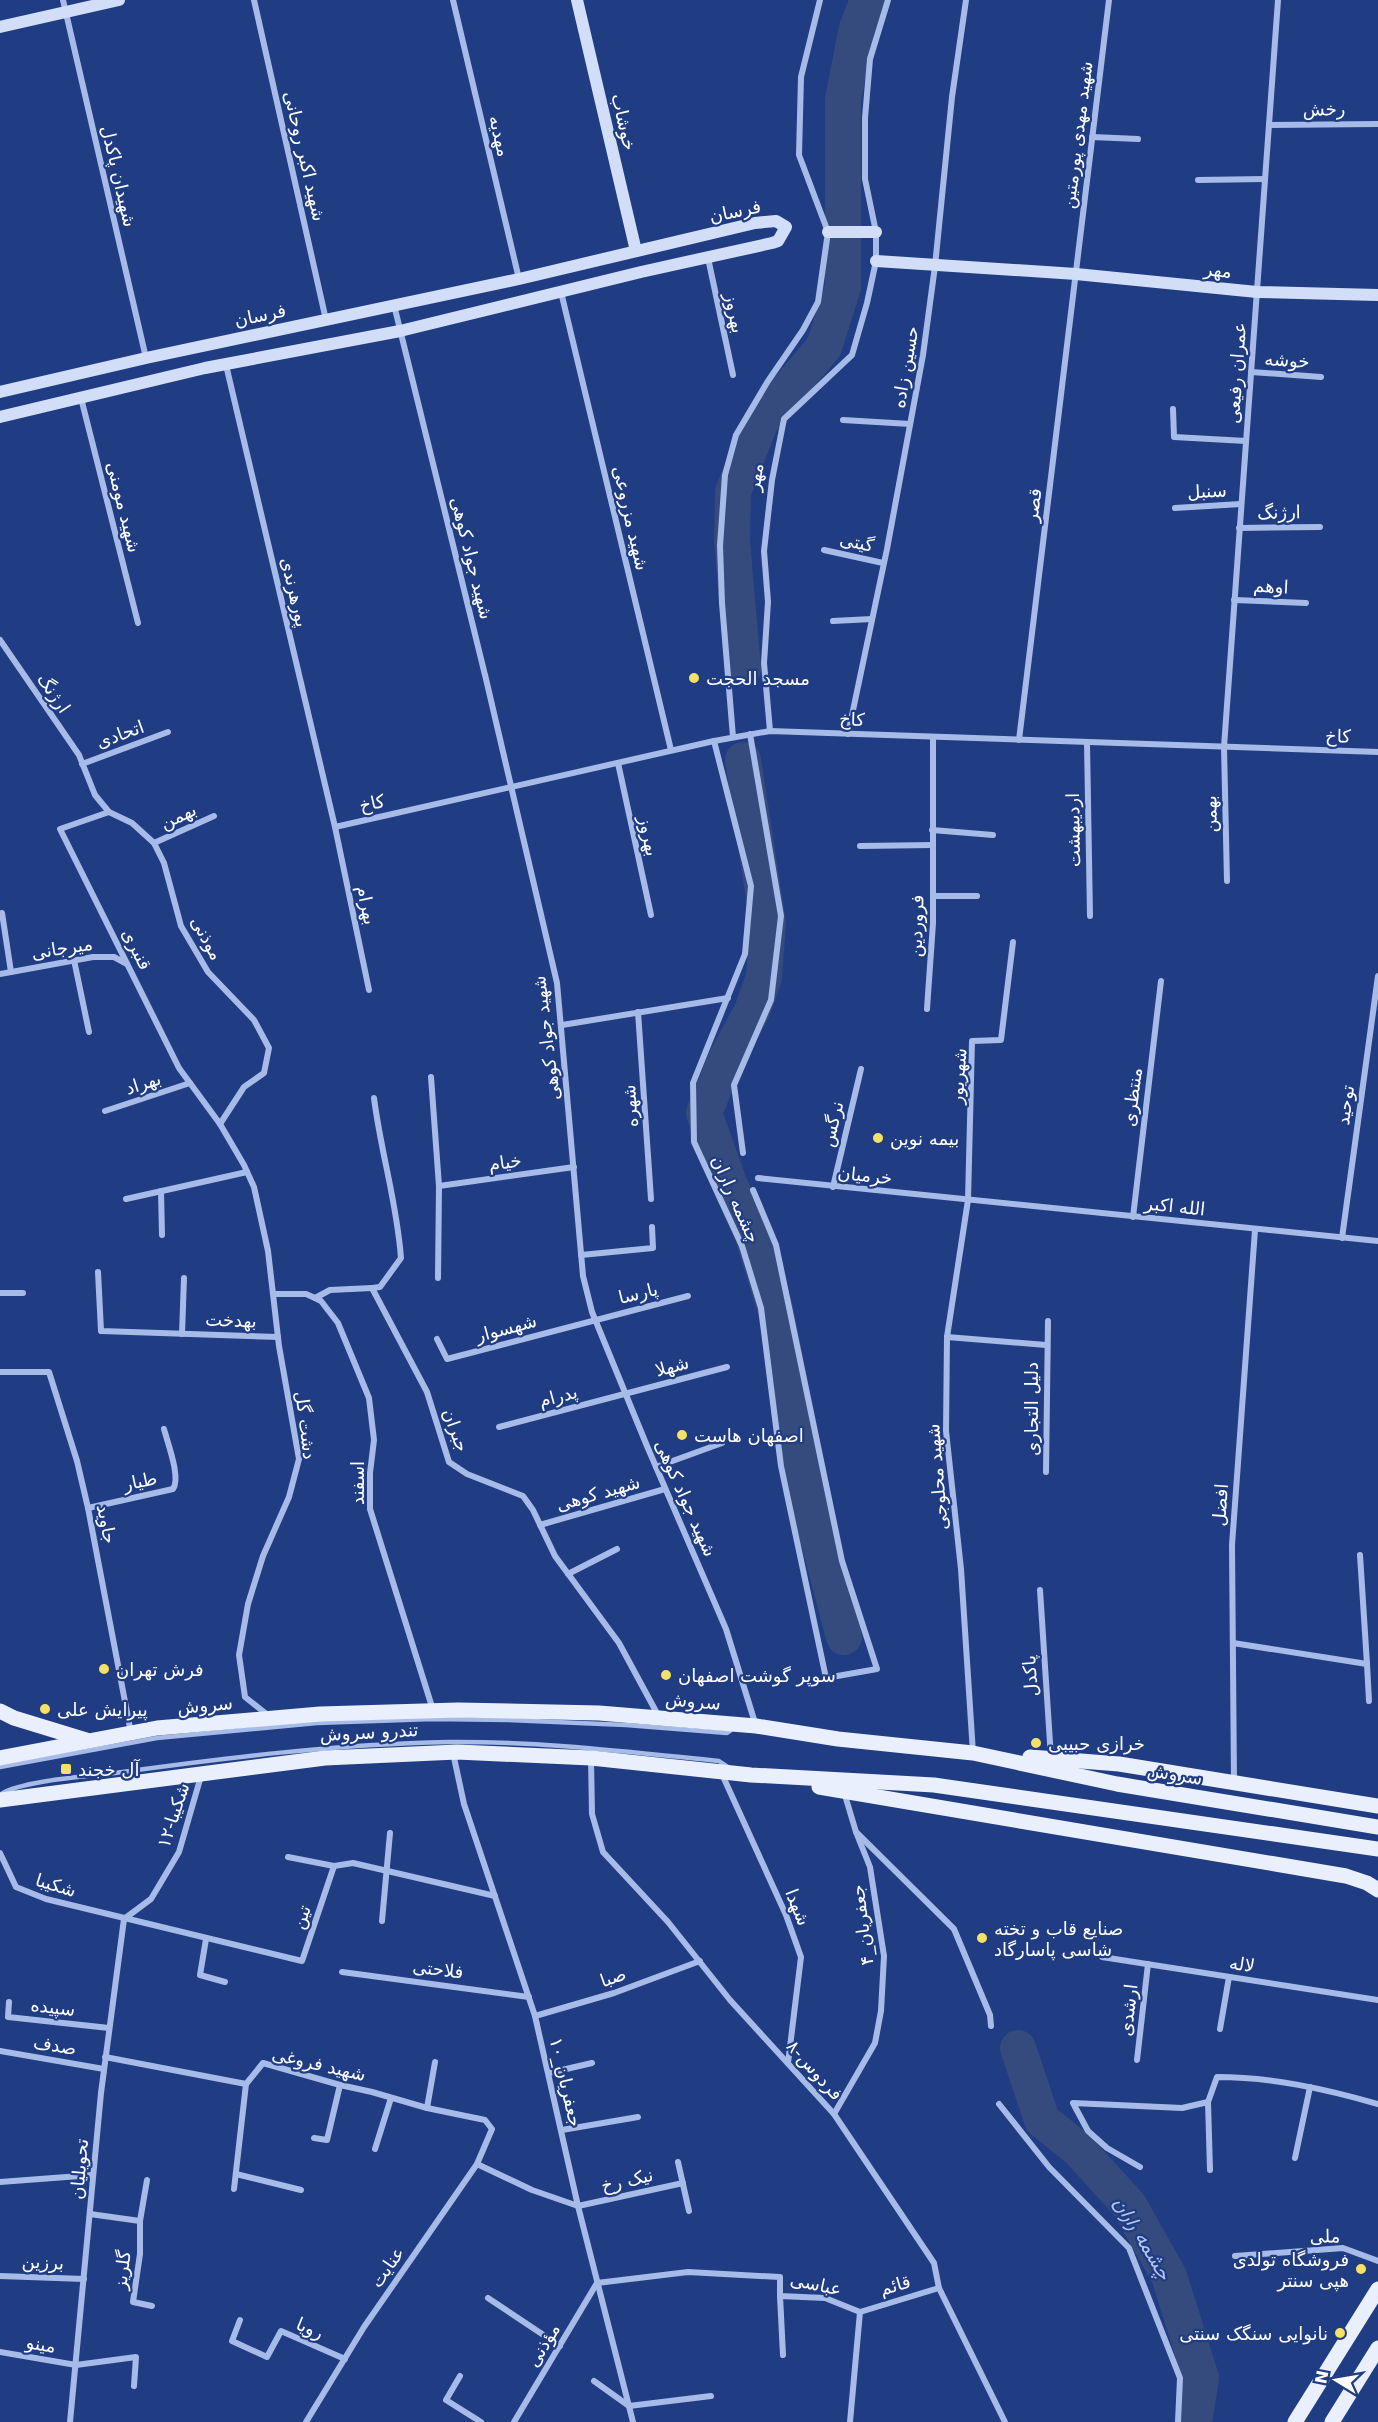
<svg xmlns="http://www.w3.org/2000/svg" width="1378" height="2422" font-family="'DejaVu Sans',Vazirmatn,sans-serif">
<style>
.lines{fill:none;stroke-linecap:round;stroke-linejoin:round}
.river{stroke:#354b7e;stroke-width:36}
.lane{stroke:#a7bbe9;stroke-width:4.5}
.street{stroke:#a7bbe9;stroke-width:6}
.secondary{stroke:#d2ddf7;stroke-width:12}
.primary{stroke:#eaeffe;stroke-width:15}
.poi-dot{fill:#f6e167;stroke:#203d83;stroke-width:2}
.labels{text-anchor:middle;dominant-baseline:central;stroke-width:4.5;stroke-linejoin:round;paint-order:stroke}
.street-label{font-size:18px;fill:#fff;stroke:#203d83}
.poi-label{font-size:18px;fill:#fff;stroke:#203d83;text-anchor:start}
.water-label{font-size:20px;font-style:italic;fill:#b2c6f0;stroke:#203d83}
</style>
<rect width="100%" height="100%" fill="#203d83"/>
<g class="lines">
<g class="river">
<polyline points="743,669 732,541 733,492 761,421 824,347 843,287 843,99 857,28 868,0"/>
<polyline points="743,760 768,923 764,977 752,1011 726,1059 704,1113 729,1183 752,1233 775,1308 791,1390 807,1496 844,1637"/>
<polyline points="1018,2048 1042,2120 1078,2149 1129,2205 1169,2276 1201,2378 1194,2422"/>
</g>
<g class="lane">
<polyline points="0,1767 157,1738 317,1723 433,1719 508,1720 626,1725 727,1733 734,1728"/>
<path d="M0 1795C18 1781 89 1776 115 1773 225 1758 336 1744 448 1742 539 1741 629 1752 719 1761L728 1767"/>
</g>
<g class="street">
<polyline points="63,0 146,358"/>
<polyline points="254,0 326,320"/>
<polyline points="453,0 519,279"/>
<polyline points="1269,125 1378,124"/>
<polyline points="1092,137 1138,139"/>
<polyline points="1198,180 1265,179"/>
<polyline points="708,258 733,375"/>
<polyline points="561,292 671,750"/>
<polyline points="394,305 486,679 557,983 583,1276 592,1312 647,1446 726,1629 756,1726"/>
<polyline points="226,365 335,827 369,990"/>
<polyline points="1251,372 1321,377"/>
<polyline points="81,398 138,623"/>
<polyline points="1173,409 1174,437 1246,441"/>
<polyline points="843,420 910,424"/>
<polyline points="1175,508 1241,504"/>
<polyline points="1239,528 1320,527"/>
<polyline points="824,550 883,563"/>
<polyline points="1234,600 1306,603"/>
<polyline points="833,621 872,619"/>
<polyline points="0,640 79,755 95,795 109,812 132,823 154,843 164,863 181,926 208,972 254,1020 269,1048 264,1073 244,1087 220,1124"/>
<polyline points="770,731 764,663 768,602 764,551 772,480 784,419 852,355 867,303 876,261 876,232 865,179 865,118 870,59 888,0"/>
<polyline points="848,734 887,549 923,355 935,266 952,97 966,0"/>
<polyline points="733,737 722,603 720,546 725,475 736,435 768,381 803,330 818,302 828,232 799,155 801,77 820,0"/>
<polyline points="1019,740 1109,0"/>
<polyline points="714,741 751,886 745,954 693,1083 694,1142 742,1246 761,1308 781,1466 826,1678 877,1669 842,1561 776,1245 753,1190"/>
<polyline points="1087,743 1090,916"/>
<polyline points="618,763 651,915"/>
<polyline points="82,764 168,732"/>
<polyline points="109,812 60,829 179,1068 220,1124 244,1165 254,1187 268,1251 279,1346 299,1459 289,1497 263,1556 248,1604 239,1655 245,1697 269,1716"/>
<polyline points="335,827 714,741 770,731 1378,752"/>
<polyline points="932,830 993,835"/>
<polyline points="154,843 214,816"/>
<polyline points="860,846 933,845"/>
<polyline points="1227,881 1224,747 1278,0"/>
<polyline points="933,896 977,896"/>
<polyline points="2,913 11,972"/>
<polyline points="74,960 89,1032"/>
<polyline points="0,974 93,957 114,957 127,964"/>
<polyline points="927,1009 933,923 933,737"/>
<polyline points="638,1012 651,1199"/>
<polyline points="562,1025 728,998"/>
<polyline points="431,1077 439,1186 438,1278"/>
<path d="M374 1098C381 1153 397 1203 401 1258L380 1287 372 1288 427 1392 449 1462 467 1474 523 1496 533 1510 555 1556 619 1643 659 1717"/>
<polyline points="105,1111 190,1083"/>
<polyline points="743,1153 734,1085 771,1000 781,916 750,734"/>
<polyline points="758,1178 1378,1241"/>
<polyline points="439,1186 574,1167"/>
<polyline points="833,1187 861,1069"/>
<polyline points="161,1191 162,1235"/>
<polyline points="126,1199 247,1172"/>
<polyline points="1133,1217 1161,981"/>
<polyline points="1342,1238 1378,976"/>
<polyline points="581,1255 653,1248 652,1227"/>
<polyline points="98,1272 101,1331 278,1337"/>
<polyline points="0,1293 23,1293"/>
<polyline points="275,1294 306,1294 315,1298 330,1290 372,1288"/>
<polyline points="315,1298 321,1301 338,1323 369,1398 374,1440 370,1473 370,1509 433,1710"/>
<polyline points="182,1334 184,1278"/>
<polyline points="947,1337 1046,1345"/>
<polyline points="437,1339 447,1359 688,1296"/>
<polyline points="0,1372 49,1372 77,1461 88,1508 131,1733"/>
<polyline points="499,1427 727,1367"/>
<polyline points="656,1467 722,1443"/>
<polyline points="1046,1472 1048,1321"/>
<path d="M88 1508 173 1489C181 1478 168 1444 164 1429"/>
<polyline points="540,1525 665,1489"/>
<polyline points="568,1574 617,1549"/>
<polyline points="1040,1590 1051,1758"/>
<polyline points="1233,1643 1367,1664 1360,1555"/>
<polyline points="1367,1664 1369,1701"/>
<polyline points="453,1753 464,1804 535,2016 578,2206 633,2422"/>
<polyline points="973,1753 961,1569 946,1431 947,1337 968,1200 972,1041 1001,1040 1013,942"/>
<polyline points="591,1759 592,1814 603,1852 668,1922 730,2000 834,2114 934,2263 939,2288 1005,2422"/>
<polyline points="721,1772 786,1915 801,1957 788,2063"/>
<polyline points="1234,1781 1232,1545 1255,1230"/>
<polyline points="844,1792 856,1832 954,1929 990,2015 991,2026"/>
<polyline points="0,1853 16,1887 46,1899 302,1961 334,1866 353,1863 495,1896"/>
<polyline points="288,1857 334,1866"/>
<polyline points="124,1919 151,1899 179,1852 201,1776"/>
<polyline points="382,1921 390,1833"/>
<polyline points="206,1939 200,1975 225,1982"/>
<polyline points="1102,1957 1378,2000"/>
<polyline points="342,1972 529,1997"/>
<polyline points="9,2002 8,2017 109,2028"/>
<polyline points="535,2016 614,1993 700,1961"/>
<polyline points="1220,2029 1229,1977"/>
<polyline points="0,2051 104,2069"/>
<polyline points="105,2057 246,2084 263,2063 340,2085 372,2092 427,2108 485,2120 492,2129 477,2164 364,2327 306,2422"/>
<polyline points="1137,2060 1148,1964"/>
<polyline points="549,2073 592,2063"/>
<polyline points="1208,2102 1210,2170"/>
<polyline points="999,2104 1049,2167 1129,2248 1180,2378 1178,2422"/>
<polyline points="427,2108 435,2062"/>
<polyline points="834,2114 875,2043 881,2011 884,1956 870,1867 856,1832"/>
<polyline points="562,2130 638,2117"/>
<polyline points="314,2138 327,2140 340,2085"/>
<polyline points="375,2149 391,2098"/>
<polyline points="1295,2158 1310,2087"/>
<polyline points="678,2162 689,2211"/>
<polyline points="477,2164 532,2190 578,2206 683,2183"/>
<path d="M1140 2167 1107 2148 1088 2131 1073 2103 1182 2108 1208 2102 1217 2077C1272 2077 1325 2089 1378 2104"/>
<polyline points="236,2174 301,2190"/>
<polyline points="147,2180 140,2221 140,2254 133,2302 152,2306"/>
<polyline points="0,2182 93,2175"/>
<polyline points="234,2189 246,2084"/>
<polyline points="90,2214 140,2221"/>
<polyline points="1235,2256 1343,2248 1378,2261"/>
<polyline points="0,2276 84,2279"/>
<polyline points="780,2296 783,2355"/>
<polyline points="488,2298 560,2346"/>
<polyline points="860,2312 939,2288"/>
<polyline points="240,2320 232,2341 267,2357 281,2331 345,2359"/>
<polyline points="0,2352 76,2365 136,2357 134,2386"/>
<polyline points="460,2376 446,2400 481,2422"/>
<polyline points="594,2381 629,2406 711,2396"/>
<polyline points="70,2422 101,2093 124,1919"/>
<polyline points="514,2422 597,2283 688,2272 780,2277 780,2296 825,2298 860,2312 850,2422"/>
</g>
<g class="secondary">
<polyline points="577,0 636,251"/>
<polyline points="0,27 119,0"/>
<polyline points="828,232 876,232"/>
<polyline points="876,261 1076,274 1257,292 1378,295"/>
<polyline points="0,392 146,358 519,279 755,223 776,221 786,227 778,241 772,243 641,272 400,331 205,368 0,417"/>
</g>
<g class="primary">
<polyline points="0,1711 14,1718 86,1740"/>
<polyline points="1030,1757 1119,1764 1378,1806"/>
<polyline points="0,1758 157,1728 320,1714 458,1710 599,1713 756,1726 838,1739 973,1753 1117,1784 1378,1827"/>
<polyline points="819,1787 1346,1876 1367,1883 1378,1890"/>
<polyline points="0,1800 325,1758 457,1752 591,1758 751,1775 934,1785 1378,1849"/>
<polyline points="1295,2422 1378,2289"/>
<polyline points="1332,2422 1378,2348"/>
</g>
</g>
<g class="poi-dot">
<circle cx="694" cy="678" r="6"/>
<circle cx="878" cy="1138" r="6"/>
<circle cx="682" cy="1435" r="6"/>
<circle cx="104" cy="1669" r="6"/>
<circle cx="666" cy="1675" r="6"/>
<circle cx="45" cy="1709" r="6"/>
<circle cx="1036" cy="1743" r="6"/>
<rect x="60" y="1763" width="12" height="12" rx="3"/>
<circle cx="982" cy="1938" r="6"/>
<circle cx="1361" cy="2269" r="6"/>
<circle cx="1340" cy="2333" r="6"/>
</g>
<g class="labels">
<g class="street-label">
<text transform="translate(1324 109) rotate(-1)">رخش</text>
<text transform="translate(624 122) rotate(77)">خوشاب</text>
<text transform="translate(1077 135) rotate(-83)">شهید مهدی پورمتین</text>
<text transform="translate(500 136) rotate(77)">مهدیه</text>
<text transform="translate(305 156) rotate(77)">شهید اکبر روحانی</text>
<text transform="translate(119 176) rotate(77)">شهیدان پاکدل</text>
<text transform="translate(735 211) rotate(-12)">فرسان</text>
<text transform="translate(1218 270) rotate(6)">مهر</text>
<text transform="translate(735 313) rotate(78)">بهروز</text>
<text transform="translate(260 315) rotate(-12)">فرسان</text>
<text transform="translate(1287 360) rotate(4)">خوشه</text>
<text transform="translate(905 367) rotate(-80)">حسین زاده</text>
<text transform="translate(1236 373) rotate(-86)">عمران رفیعی</text>
<text transform="translate(755 477) rotate(-81)">مهر</text>
<text transform="translate(1207 491) rotate(-3)">سنبل</text>
<text transform="translate(1033 505) rotate(-83)">قصر</text>
<text transform="translate(124 507) rotate(76)">شهید مومنی</text>
<text transform="translate(1279 512) rotate(-1)">ارژنگ</text>
<text transform="translate(631 518) rotate(77)">شهید مزروعی</text>
<text transform="translate(857 542) rotate(12)">گیتی</text>
<text transform="translate(472 558) rotate(76)">شهید جواد کوهی</text>
<text transform="translate(1271 586) rotate(3)">اوهم</text>
<text transform="translate(295 592) rotate(77)">پورهرندی</text>
<text transform="translate(54 693) rotate(56)">ارژنگ</text>
<text transform="translate(852 719) rotate(2)">کاخ</text>
<text transform="translate(120 734) rotate(-20)">اتحادی</text>
<text transform="translate(1338 736) rotate(1)">کاخ</text>
<text transform="translate(372 803) rotate(-13)">کاخ</text>
<text transform="translate(1210 814) rotate(-91)">بهمن</text>
<text transform="translate(178 816) rotate(-25)">بهمن</text>
<text transform="translate(1073 830) rotate(-91)">اردیبهشت</text>
<text transform="translate(649 836) rotate(78)">بهروز</text>
<text transform="translate(367 905) rotate(78)">بهرام</text>
<text transform="translate(916 926) rotate(-88)">فروردین</text>
<text transform="translate(207 938) rotate(61)">موذنی</text>
<text transform="translate(62 948) rotate(-9)">میرجانی</text>
<text transform="translate(137 949) rotate(63)">قنبری</text>
<text transform="translate(546 1038) rotate(-97)">شهید جواد کوهی</text>
<text transform="translate(958 1076) rotate(-86)">شهریور</text>
<text transform="translate(143 1083) rotate(-18)">بهراد</text>
<text transform="translate(1132 1097) rotate(-83)">منتظری</text>
<text transform="translate(1345 1105) rotate(-82)">توحید</text>
<text transform="translate(630 1106) rotate(-94)">شهره</text>
<text transform="translate(832 1124) rotate(-77)">نرگس</text>
<text transform="translate(505 1162) rotate(-8)">خیام</text>
<text transform="translate(865 1175) rotate(6)">خرمیان</text>
<text transform="translate(736 1199) rotate(66)">چشمه راران</text>
<text transform="translate(1175 1206) rotate(6)">الله اکبر</text>
<text transform="translate(638 1293) rotate(-14)">پارسا</text>
<text transform="translate(231 1320) rotate(2)">بهدخت</text>
<text transform="translate(506 1328) rotate(-15)">شهسوار</text>
<text transform="translate(672 1366) rotate(-15)">شهلا</text>
<text transform="translate(558 1396) rotate(-15)">پدرام</text>
<text transform="translate(1031 1409) rotate(-90)">دلیل التجاری</text>
<text transform="translate(306 1425) rotate(83)">دشت گل</text>
<text transform="translate(456 1430) rotate(70)">جبران</text>
<text transform="translate(937 1477) rotate(-95)">شهید محلوجی</text>
<text transform="translate(140 1481) rotate(-12)">طیار</text>
<text transform="translate(357 1483) rotate(-90)">اسفند</text>
<text transform="translate(598 1493) rotate(-16)">شهید کوهی</text>
<text transform="translate(686 1498) rotate(66)">شهید جواد کوهی</text>
<text transform="translate(1220 1505) rotate(-86)">افضل</text>
<text transform="translate(107 1524) rotate(79)">جاوید</text>
<text transform="translate(1030 1676) rotate(-94)">پاکدل</text>
<text transform="translate(693 1701) rotate(5)">سروش</text>
<text transform="translate(205 1705) rotate(-5)">سروش</text>
<text transform="translate(369 1732) rotate(-3)">تندرو سروش</text>
<text transform="translate(1175 1774) rotate(9)">سروش</text>
<text transform="translate(173 1815) rotate(-72)">۱۲-شکیبا</text>
<text transform="translate(56 1885) rotate(17)">شکیبا</text>
<text transform="translate(798 1907) rotate(68)">شهدا</text>
<text transform="translate(301 1917) rotate(-71)">تین</text>
<text transform="translate(862 1925) rotate(-97)">۴_جعفریان</text>
<text transform="translate(1242 1964) rotate(9)">لاله</text>
<text transform="translate(438 1969) rotate(7)">فلاحتی</text>
<text transform="translate(613 1977) rotate(-19)">صبا</text>
<text transform="translate(53 2007) rotate(7)">سپیده</text>
<text transform="translate(1128 2010) rotate(-83)">ارشدی</text>
<text transform="translate(55 2045) rotate(10)">صدف</text>
<text transform="translate(319 2064) rotate(13)">شهید فروغی</text>
<text transform="translate(815 2070) rotate(48)">۸-فردوس</text>
<text transform="translate(566 2082) rotate(77)">۱۰_جعفریان</text>
<text transform="translate(79 2169) rotate(-85)">تحویلیان</text>
<text transform="translate(627 2180) rotate(-13)">نیک رخ</text>
<text transform="translate(1325 2236) rotate(-1)">ملی</text>
<text transform="translate(43 2262) rotate(3)">برزین</text>
<text transform="translate(387 2267) rotate(-55)">عنایت</text>
<text transform="translate(122 2270) rotate(-83)">گلریز</text>
<text transform="translate(816 2284) rotate(12)">عباسی</text>
<text transform="translate(895 2285) rotate(-16)">قائم</text>
<text transform="translate(310 2328) rotate(23)">رویا</text>
<text transform="translate(41 2344) rotate(9)">مینو</text>
<text transform="translate(543 2345) rotate(-59)">مؤذنی</text>
</g>
<g class="poi-label">
<text x="706" y="678">مسجد الحجت</text>
<text x="890" y="1138">بیمه نوین</text>
<text x="694" y="1435">اصفهان هاست</text>
<text x="116" y="1669">فرش تهران</text>
<text x="678" y="1675">سوپر گوشت اصفهان</text>
<text x="57" y="1709">پیرایش علی</text>
<text x="1048" y="1743">خرازی حبیبی</text>
<text x="78" y="1769">آل خجند</text>
<text x="994" y="1928">صنایع قاب و تخته<tspan x="994" dy="21">شاسی پاسارگاد</tspan></text>
<text x="1349" y="2259" text-anchor="end">فروشگاه تولدی<tspan x="1349" dy="21">هپی سنتر</tspan></text>
<text x="1328" y="2333" text-anchor="end">نانوایی سنگک سنتی</text>
</g>
<g class="water-label">
<text transform="translate(1143 2238) rotate(59)">چشمه راران</text>
</g>
</g>
<g transform="translate(1336 2380) rotate(281)" stroke="#203d83" stroke-width="4.5" paint-order="stroke">
<path d="M0-4.5L10 22L0 15L-10 22Z" fill="#ffffff"/>
<text y="-9" font-size="16" font-weight="bold" text-anchor="middle" fill="#ffffff">N</text>
</g>
</svg>
